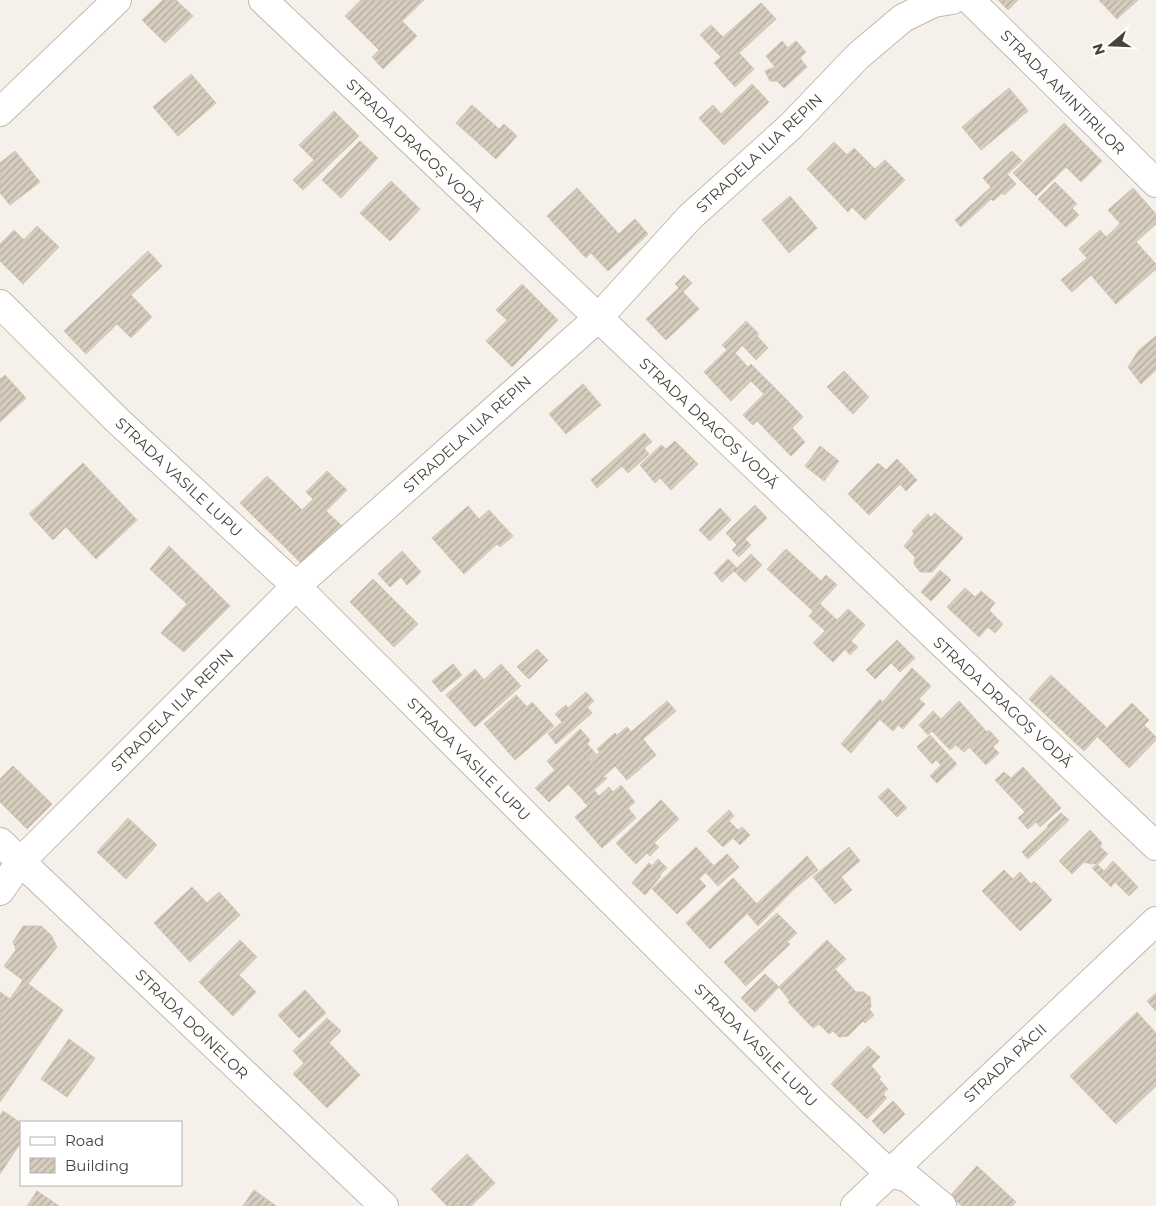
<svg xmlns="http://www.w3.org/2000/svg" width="1156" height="1206" font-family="Montserrat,sans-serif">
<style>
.building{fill:url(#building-hatch);stroke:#d2c5b2}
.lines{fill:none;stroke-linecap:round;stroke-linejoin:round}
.minor-casing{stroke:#c1b9ac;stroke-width:30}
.minor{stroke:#fff;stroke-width:28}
.labels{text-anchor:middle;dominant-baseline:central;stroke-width:4.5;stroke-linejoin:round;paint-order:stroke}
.street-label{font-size:15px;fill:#494238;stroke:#fff}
</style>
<defs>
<pattern id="building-hatch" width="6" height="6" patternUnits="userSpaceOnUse" patternTransform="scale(1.25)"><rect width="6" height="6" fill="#d7cdbf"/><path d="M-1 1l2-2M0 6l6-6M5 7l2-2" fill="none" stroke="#b0a89c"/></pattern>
</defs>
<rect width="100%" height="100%" fill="#f5f1ea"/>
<g class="building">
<polygon points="163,0 176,0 193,16 165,43 142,20"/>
<polygon points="361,0 424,0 402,21 417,36 383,69 372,57 379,50 345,16"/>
<polygon points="998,0 1018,0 1008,10"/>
<polygon points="1099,0 1138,0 1117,19"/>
<polygon points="761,3 776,19 739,53 754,69 735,87 714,63 721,57 700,35 711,25 723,37"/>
<polygon points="782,41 788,48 796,41 806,52 800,58 807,67 784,88 777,81 770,81 765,71 775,67 766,56"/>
<polygon points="191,74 216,103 178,136 153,107"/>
<polygon points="752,84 769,102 724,145 699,118 713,105 721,114"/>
<polygon points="1009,88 1028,111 981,150 962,127"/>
<polygon points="472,105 499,129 504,124 517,136 496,159 456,123"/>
<polygon points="334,111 359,136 303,190 293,180 314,160 299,145"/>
<polygon points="1064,123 1102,161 1081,182 1066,167 1036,196 1013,173"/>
<polygon points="360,141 378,158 341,198 322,180"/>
<polygon points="834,142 847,155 854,148 875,169 885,160 905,180 865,220 852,207 848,212 807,169"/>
<polygon points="15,151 40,182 10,205 0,193 0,163"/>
<polygon points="1012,151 1022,161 1007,174 1016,184 1004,195 1002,193 993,201 991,199 961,227 955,220 991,187 983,178"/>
<polygon points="391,181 420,209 390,241 360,213"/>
<polygon points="1055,182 1077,204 1072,208 1079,215 1066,227 1038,199"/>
<polygon points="577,188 619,234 635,219 648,234 608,271 591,253 586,258 547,216"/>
<polygon points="1133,188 1156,214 1156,224 1136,242 1156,264 1156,269 1116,304 1091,275 1072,292 1061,280 1087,258 1079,249 1100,230 1106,237 1116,228 1120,223 1108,210"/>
<polygon points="790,196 817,228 789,253 762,220"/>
<polygon points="37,226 59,247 23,284 0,261 0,244 14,230 24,240"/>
<polygon points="148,251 162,266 131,295 152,317 131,338 117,324 86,354 64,331"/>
<polygon points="684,275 692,283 683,292 699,309 666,340 646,319 679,288 675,284"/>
<polygon points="522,284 558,320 512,367 486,341 507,320 496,310"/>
<polygon points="746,321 759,334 757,336 768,348 756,360 743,346 745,343 735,353 748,367 751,364 783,396 753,425 743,415 764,394 751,381 731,401 704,372 727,350 722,345"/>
<polygon points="1156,336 1156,370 1141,384 1128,367 1139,350"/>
<polygon points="844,371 869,397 853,414 827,387"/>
<polygon points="5,375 26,398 0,422 0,379"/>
<polygon points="583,384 601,405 566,434 549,414"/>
<polygon points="783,396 803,417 792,428 805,442 791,456 757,421"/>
<polygon points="644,433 652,442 644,448 649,454 628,473 622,466 597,488 591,480"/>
<polygon points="675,441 698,464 671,490 660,478 655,483 640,465 661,445 666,449"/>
<polygon points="820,446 839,461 824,481 805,466"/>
<polygon points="897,459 917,480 906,491 900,484 869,515 848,494 878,463 886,470"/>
<polygon points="83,463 137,520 96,559 66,527 53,540 29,514"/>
<polygon points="327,471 347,490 326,511 343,527 304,566 240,503 267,476 302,510 313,499 306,492"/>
<polygon points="755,505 767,518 745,539 751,545 739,557 732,550 737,545 726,533"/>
<polygon points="468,506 479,519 489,510 513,536 500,547 497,544 464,574 432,538"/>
<polygon points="720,508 731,520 710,541 699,530"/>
<polygon points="935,513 963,538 932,572 920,572 914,564 915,557 904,546 914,534 912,531 928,514 931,517"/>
<polygon points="169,546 230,606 184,652 161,633 187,604 150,569"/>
<polygon points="786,549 821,581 826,575 837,585 813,611 767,569"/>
<polygon points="402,551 421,572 407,585 401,577 390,587 378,574"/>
<polygon points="751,554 762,565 745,582 734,571 722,582 714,573 728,559 737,568"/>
<polygon points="940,570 951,580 931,601 921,592"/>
<polygon points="373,579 418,624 394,647 350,602"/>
<polygon points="965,588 975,597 981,591 995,603 989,610 1003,624 995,633 988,627 979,637 947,607"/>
<polygon points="820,604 837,620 848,609 865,625 851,641 858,647 850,655 845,649 833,662 813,643 825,631 809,616"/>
<polygon points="897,640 915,658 900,672 891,663 875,679 866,670"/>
<polygon points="537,649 548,660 529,679 517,667"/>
<polygon points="453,664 462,675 441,692 432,681"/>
<polygon points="501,664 521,686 475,727 446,695 475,669 484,680"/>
<polygon points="912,668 931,686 919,699 925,704 903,729 898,725 893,731 873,713"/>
<polygon points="1051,675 1106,727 1084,751 1029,699"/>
<polygon points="586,692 594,701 587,707 592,713 556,744 548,734 562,722 555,714 566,705 568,708"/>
<polygon points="516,695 527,707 532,702 554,726 515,760 484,724"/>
<polygon points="880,699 882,702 873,713 880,719 851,753 841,744"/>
<polygon points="667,701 676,711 643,739 656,755 627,780 615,766 603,777 590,761 600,752 597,749 615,733 617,735 627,727 631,732"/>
<polygon points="959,701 987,732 964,752 956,745 950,750 932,731 928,735 919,725 933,711 941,719"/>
<polygon points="1132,703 1149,720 1144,725 1156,737 1156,740 1129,768 1098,737"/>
<polygon points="580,729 590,740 587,744 596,754 589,760 590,761 603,777 607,778 583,800 568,784 549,802 535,788 555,770 547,761"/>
<polygon points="989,730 999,741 993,747 999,753 986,765 970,748"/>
<polygon points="930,735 957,764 937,783 930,776 941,765 936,760 932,764 917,747"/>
<polygon points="13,766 52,804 27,829 0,802 0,779"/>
<polygon points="1023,767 1061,808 1040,827 1036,822 1028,829 1018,818 1025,812 995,780 1004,772 1011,778"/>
<polygon points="621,785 635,802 628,808 636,818 602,848 575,817 588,806 583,801 595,791 599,796 609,787 613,792"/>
<polygon points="888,788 907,808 897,817 878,797"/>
<polygon points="661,800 679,819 654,843 659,847 650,856 647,853 636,864 616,843"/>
<polygon points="729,810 734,816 729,821 738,830 742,827 750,835 740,845 733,838 723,847 707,831"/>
<polygon points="1061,813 1069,820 1028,859 1022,852 1048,827 1047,826"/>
<polygon points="128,818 157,845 126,879 97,852"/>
<polygon points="1090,830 1102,843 1100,847 1108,854 1099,863 1091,864 1084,862 1072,874 1059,861"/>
<polygon points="696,847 713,865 699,879 706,886 677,914 652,889"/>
<polygon points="849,847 860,861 841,877 852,890 835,904 813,877"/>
<polygon points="727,854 739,867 718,886 706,873"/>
<polygon points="807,856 818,870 794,889 758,926 747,913"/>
<polygon points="658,859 667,868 660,875 661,876 645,895 632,883 649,863 652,866"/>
<polygon points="1113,861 1138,887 1129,896 1115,882 1111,887 1092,868 1097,864 1104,871"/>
<polygon points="1004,870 1013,879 1020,872 1031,884 1034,881 1052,900 1020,931 982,891"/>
<polygon points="733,878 757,904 710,949 686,923"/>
<polygon points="192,887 207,903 219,892 240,915 190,962 154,923"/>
<polygon points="777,913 797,933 787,942 790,944 746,986 724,962"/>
<polygon points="23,926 41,926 51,935 57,947 28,984 4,966 16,950 13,942"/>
<polygon points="240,940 257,957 239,975 256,992 233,1016 199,982"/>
<polygon points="827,940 846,959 835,969 856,992 863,992 870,997 871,1007 869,1009 874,1015 865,1023 863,1021 848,1036 839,1037 833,1031 829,1034 819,1024 813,1028 788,1002 790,1001 779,987"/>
<polygon points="765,974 779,987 755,1012 741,998"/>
<polygon points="23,980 63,1010 0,1102 0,992 10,999"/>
<polygon points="305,990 326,1013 299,1038 278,1015"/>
<polygon points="1156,993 1156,1011 1147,1001"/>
<polygon points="1137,1012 1156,1033 1156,1086 1116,1124 1070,1076"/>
<polygon points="327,1018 341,1031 329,1043 360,1075 327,1108 293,1074 304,1063 293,1051"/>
<polygon points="69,1039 95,1058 67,1097 41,1079"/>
<polygon points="868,1046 880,1057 871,1066 881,1077 879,1079 888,1089 883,1094 887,1098 867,1119 831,1084"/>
<polygon points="893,1101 905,1114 884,1134 872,1121"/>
<polygon points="3,1111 21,1123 21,1142 0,1174 0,1116"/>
<polygon points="467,1154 495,1183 471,1206 447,1206 431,1189"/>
<polygon points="977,1166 1016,1202 1012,1206 962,1206 950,1196"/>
<polygon points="254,1190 276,1206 243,1206"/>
<polygon points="37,1191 59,1206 27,1206"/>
</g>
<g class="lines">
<g class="minor-casing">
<g id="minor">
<polyline points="263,0 1156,846"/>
<polyline points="970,0 1156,183"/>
<polyline points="0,112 117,0"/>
<polyline points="0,304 117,420 296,586 813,1102 889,1173 908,1178 942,1206"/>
<polyline points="0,842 384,1206"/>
<polyline points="0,891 21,861 296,586 598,318 690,217 791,126 858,56 903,18 934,3 952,0"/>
<polyline points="855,1206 1156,921"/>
</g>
</g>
<use href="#minor" class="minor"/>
</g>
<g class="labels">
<g class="street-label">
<text transform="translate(1063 92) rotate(45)">STRADA AMINTIRILOR</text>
<text transform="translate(415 145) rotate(44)">STRADA DRAGOȘ VODĂ</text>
<text transform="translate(759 153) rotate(-43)">STRADELA ILIA REPIN</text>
<text transform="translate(709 423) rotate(43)">STRADA DRAGOȘ VODĂ</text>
<text transform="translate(467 434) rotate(-42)">STRADELA ILIA REPIN</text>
<text transform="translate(179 477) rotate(43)">STRADA VASILE LUPU</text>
<text transform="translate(1003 702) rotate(43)">STRADA DRAGOȘ VODĂ</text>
<text transform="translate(172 710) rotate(-45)">STRADELA ILIA REPIN</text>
<text transform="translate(469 759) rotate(45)">STRADA VASILE LUPU</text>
<text transform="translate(192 1024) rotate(44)">STRADA DOINELOR</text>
<text transform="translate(756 1045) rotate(45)">STRADA VASILE LUPU</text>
<text transform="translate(1005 1063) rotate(-43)">STRADA PĂCII</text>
</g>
</g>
<rect x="20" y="1121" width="162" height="65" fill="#ffffff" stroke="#b6b3af"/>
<rect x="30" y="1137" width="25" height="8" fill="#ffffff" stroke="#b6b3af"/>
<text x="65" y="1146" font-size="15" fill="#494238">Road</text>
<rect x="30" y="1158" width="25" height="15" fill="url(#building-hatch)" stroke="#b6b3af"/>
<text x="65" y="1171" font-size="15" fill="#494238">Building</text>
<g transform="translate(1111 45) rotate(251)" stroke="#ffffff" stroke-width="4" paint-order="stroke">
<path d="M0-4L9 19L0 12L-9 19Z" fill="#494238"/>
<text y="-8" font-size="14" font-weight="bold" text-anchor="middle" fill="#494238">N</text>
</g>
</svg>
